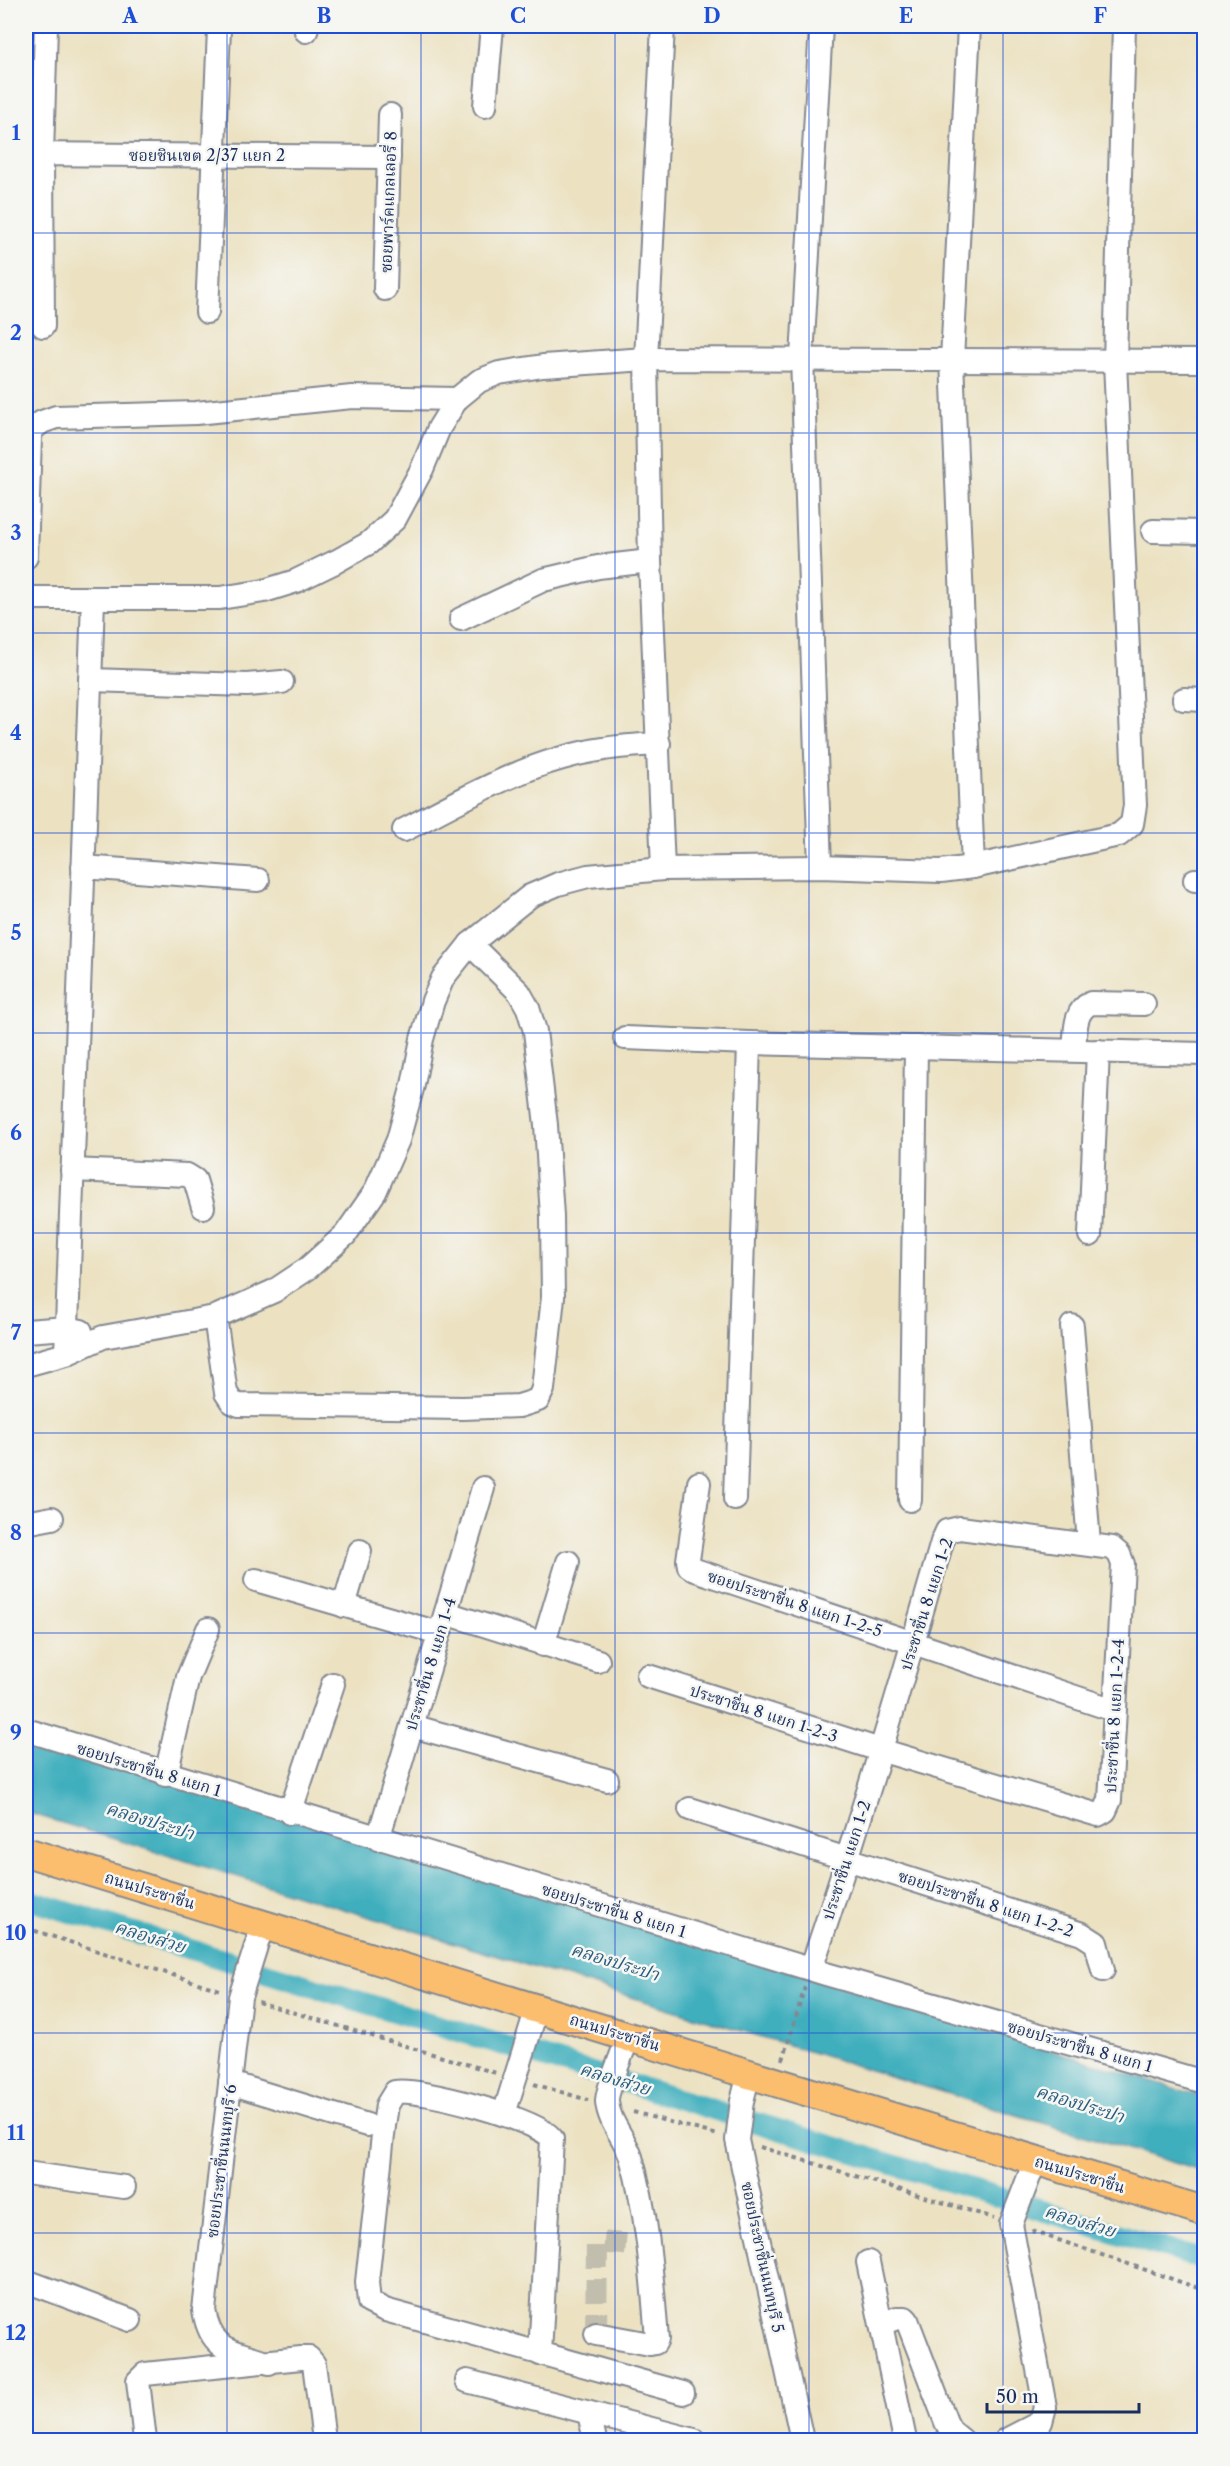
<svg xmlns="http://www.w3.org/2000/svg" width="1230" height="2466" font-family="'Libre Caslon Text','Noto Serif Thai',serif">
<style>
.water{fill:#40afbd;stroke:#2e6f8e;stroke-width:1.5}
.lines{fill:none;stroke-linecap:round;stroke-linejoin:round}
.canal{stroke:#40afbd;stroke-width:21}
.minor-tunnel{stroke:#c2beae;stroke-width:22;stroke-dasharray:22 11;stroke-linecap:butt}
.minor-casing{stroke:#848890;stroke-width:26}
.major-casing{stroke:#848890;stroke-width:32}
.path{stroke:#848890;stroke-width:4;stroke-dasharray:4.5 4.5;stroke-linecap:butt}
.minor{stroke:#fff;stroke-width:22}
.major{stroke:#fbbd6e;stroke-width:28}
.grid{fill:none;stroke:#1d4ed8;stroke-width:1.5;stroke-opacity:0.55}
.labels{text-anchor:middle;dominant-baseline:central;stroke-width:5;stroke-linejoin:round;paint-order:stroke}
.street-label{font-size:16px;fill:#1b2f5e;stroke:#f6f6f2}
.water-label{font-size:18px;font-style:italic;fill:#285c7f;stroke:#f6f6f2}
.neatline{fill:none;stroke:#1d4ed8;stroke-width:2}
.grid-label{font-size:20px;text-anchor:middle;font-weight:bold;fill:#1d4ed8}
</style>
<rect width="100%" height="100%" fill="#f6f6f2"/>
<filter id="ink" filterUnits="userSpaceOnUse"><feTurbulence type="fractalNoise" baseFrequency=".0167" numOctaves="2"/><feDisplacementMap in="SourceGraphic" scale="12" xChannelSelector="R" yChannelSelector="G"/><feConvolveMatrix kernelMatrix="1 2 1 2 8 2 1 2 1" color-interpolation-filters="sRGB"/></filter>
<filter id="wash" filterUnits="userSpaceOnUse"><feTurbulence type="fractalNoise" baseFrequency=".008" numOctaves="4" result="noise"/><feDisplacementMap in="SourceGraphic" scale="24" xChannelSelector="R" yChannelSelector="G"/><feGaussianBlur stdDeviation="1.35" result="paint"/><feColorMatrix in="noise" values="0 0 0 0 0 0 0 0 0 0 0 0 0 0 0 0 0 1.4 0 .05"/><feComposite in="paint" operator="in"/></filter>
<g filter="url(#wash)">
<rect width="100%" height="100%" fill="#ece2c2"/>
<polygon class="water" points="26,1736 1204,2097 1204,2172 26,1812"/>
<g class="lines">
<polyline class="canal" points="26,1899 1204,2260"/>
</g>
</g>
<g filter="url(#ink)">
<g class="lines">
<polyline class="minor-tunnel" points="596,2334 597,2242 647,2246"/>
<g class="minor-casing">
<g id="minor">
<polyline points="663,26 646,359 650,561 663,869"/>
<polyline points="969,26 952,360 973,867"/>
<polyline points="306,31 307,26"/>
<polyline points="485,106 492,26"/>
<polyline points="26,154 389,157"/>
<polyline points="385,289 390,115"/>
<polyline points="207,312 219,29"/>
<polyline points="43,326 42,154 46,26"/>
<polyline points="1153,531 1204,532"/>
<polyline points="26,557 30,438 32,429 42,422 56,417 196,413 352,397 457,399"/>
<polyline points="26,598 220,598 264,591 296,581 337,561 369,543 395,519 422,469 439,428 457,399 479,381 499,373 543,366 646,359 1204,361"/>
<polyline points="461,619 543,580 598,567 650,561"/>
<polyline points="90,680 247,685 282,682"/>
<polyline points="1184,699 1204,700"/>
<path d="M404 830C467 797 532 759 604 749 622 746 640 745 659 744"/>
<polyline points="83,867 258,880"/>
<polyline points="820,867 802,358 821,26"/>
<polyline points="1195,880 1204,880"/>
<polyline points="625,1038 749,1043 1204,1054"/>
<path d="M1074 1050C1076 1033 1073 1011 1091 1003L1144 1004"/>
<polyline points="72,1170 187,1175 195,1180 203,1207"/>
<polyline points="1090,1235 1098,1051"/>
<polyline points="215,1317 226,1393 232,1402 239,1405 463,1408 519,1406 538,1400 543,1389 553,1297 552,1216 546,1125 535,1031 528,1008 519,992 470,944"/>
<polyline points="1072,1326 1089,1544"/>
<polyline points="26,1331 67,1328 81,1331"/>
<polyline points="66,1354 93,600"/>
<polyline points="26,1365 66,1354 103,1337 215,1317 274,1291 307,1269 345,1235 375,1192 398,1140 413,1085 422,1039 433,1001 443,978 470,944 530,896 558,884 588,876 663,869 820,867 941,871 973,867 1119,835 1132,824 1135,805 1115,362 1124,26"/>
<polyline points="699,1483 688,1560 689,1566 695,1570 1114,1710"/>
<polyline points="735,1499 749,1043"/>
<polyline points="910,1500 916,1047"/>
<polyline points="26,1523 52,1518"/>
<polyline points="256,1580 439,1633"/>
<polyline points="344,1606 360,1551"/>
<polyline points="446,1613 598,1661"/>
<polyline points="543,1645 568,1562"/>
<path d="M648 1676 880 1750 1098 1815 1105 1811 1110 1800 1123 1564 1119 1554 1112 1548 960 1528 947 1531 942 1542C901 1685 859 1828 811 1969"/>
<polyline points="412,1726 607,1780"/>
<polyline points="26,1730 826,1974 1204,2082"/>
<polyline points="166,1775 188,1677 208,1629"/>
<polyline points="690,1809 1082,1934 1096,1943 1103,1970"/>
<polyline points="290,1813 333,1684"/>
<polyline points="378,1839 483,1488"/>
<path d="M263 1924 240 1997 204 2310C211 2353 233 2350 269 2363"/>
<polyline points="749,2074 742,2101 737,2140 802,2440"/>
<polyline points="230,2083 367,2125"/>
<polyline points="504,2114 537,2008"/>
<polyline points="26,2173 124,2187"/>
<polyline points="868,2262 905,2440"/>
<polyline points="26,2281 130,2320"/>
<polyline points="881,2324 897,2318 905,2318 907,2320 946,2422 951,2431 962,2440"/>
<path d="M596 2334 650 2344 655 2343 657 2339C652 2279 648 2215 631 2157 625 2138 609 2123 607 2102 606 2091 624 2050 628 2037"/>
<path d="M540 2354 552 2139C541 2120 417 2087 395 2092L387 2105 384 2126 367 2282 369 2302 385 2310 683 2393"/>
<polyline points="467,2381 694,2440"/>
<polyline points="589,2413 595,2440"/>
<polyline points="145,2440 138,2381 145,2374 301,2358 309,2358 314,2364 324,2440"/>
<polyline points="1006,2440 1041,2422 1045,2407 1011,2224 1035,2161"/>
</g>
</g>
<g class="major-casing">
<polyline id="major" points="26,1852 749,2074 1204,2211"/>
</g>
<g class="path">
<polyline points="26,1928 223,1991"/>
<polyline points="258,2002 496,2073"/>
<polyline points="783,2060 805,1987"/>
<polyline points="534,2084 588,2100"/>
<polyline points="633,2112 718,2135"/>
<polyline points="760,2147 994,2218"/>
<polyline points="1032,2231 1204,2290"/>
</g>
<use href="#minor" class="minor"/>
<use href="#major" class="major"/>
</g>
</g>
<path class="grid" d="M227 26V2440M421 26V2440M615 26V2440M809 26V2440M1003 26V2440M26 233H1204M26 433H1204M26 633H1204M26 833H1204M26 1033H1204M26 1233H1204M26 1433H1204M26 1633H1204M26 1833H1204M26 2033H1204M26 2233H1204"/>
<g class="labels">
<g class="street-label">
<text x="207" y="155">ซอยชินเขต 2/37 แยก 2</text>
<text transform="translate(388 202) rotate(-88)">ซอยพาร์คแกลเลอรี่ 8</text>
<text transform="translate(795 1603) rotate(18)">ซอยประชาชื่น 8 แยก 1-2-5</text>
<text transform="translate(926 1604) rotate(-72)">ประชาชื่น 8 แยก 1-2</text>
<text transform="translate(430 1664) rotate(-73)">ประชาชื่น 8 แยก 1-4</text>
<text transform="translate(764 1713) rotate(18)">ประชาชื่น 8 แยก 1-2-3</text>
<text transform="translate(1114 1716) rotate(-87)">ประชาชื่น 8 แยก 1-2-4</text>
<text transform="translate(149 1769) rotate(17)">ซอยประชาชื่น 8 แยก 1</text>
<text transform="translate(846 1860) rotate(-72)">ประชาชื่น แยก 1-2</text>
<text transform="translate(150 1890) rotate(17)">ถนนประชาชื่น</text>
<text transform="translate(986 1903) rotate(18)">ซอยประชาชื่น 8 แยก 1-2-2</text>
<text transform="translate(614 1910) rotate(17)">ซอยประชาชื่น 8 แยก 1</text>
<text transform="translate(615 2032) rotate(17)">ถนนประชาชื่น</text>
<text transform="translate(1080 2046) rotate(16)">ซอยประชาชื่น 8 แยก 1</text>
<text transform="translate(221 2161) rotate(-83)">ซอยประชาชื่นนนทบุรี 6</text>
<text transform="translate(1080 2174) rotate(17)">ถนนประชาชื่น</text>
<text transform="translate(763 2257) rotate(78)">ซอยประชาชื่นนนทบุรี 5</text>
</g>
<g class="water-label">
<text transform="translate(150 1821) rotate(17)">คลองประปา</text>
<text transform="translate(150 1937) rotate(17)">คลองส่วย</text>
<text transform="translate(615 1962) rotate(17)">คลองประปา</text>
<text transform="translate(615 2079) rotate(17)">คลองส่วย</text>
<text transform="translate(1080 2104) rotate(17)">คลองประปา</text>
<text transform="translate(1080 2221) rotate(17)">คลองส่วย</text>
</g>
</g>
<rect width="1230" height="2466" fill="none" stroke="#f6f6f2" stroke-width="66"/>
<path d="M987 2403v9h152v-9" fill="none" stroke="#1b2f5e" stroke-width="3"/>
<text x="996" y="2403" font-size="18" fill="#1b2f5e" stroke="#f6f6f2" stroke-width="4.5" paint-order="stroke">50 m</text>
<rect x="33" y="33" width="1164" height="2400" class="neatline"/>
<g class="grid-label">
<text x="130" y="23">A</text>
<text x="324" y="23">B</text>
<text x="518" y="23">C</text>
<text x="712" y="23">D</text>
<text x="906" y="23">E</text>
<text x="1100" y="23">F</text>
<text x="16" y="140">1</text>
<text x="16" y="340">2</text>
<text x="16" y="540">3</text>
<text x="16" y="740">4</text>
<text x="16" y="940">5</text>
<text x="16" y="1140">6</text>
<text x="16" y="1340">7</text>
<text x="16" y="1540">8</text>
<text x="16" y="1740">9</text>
<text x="16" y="1940">10</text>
<text x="16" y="2140">11</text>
<text x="16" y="2340">12</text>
</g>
</svg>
